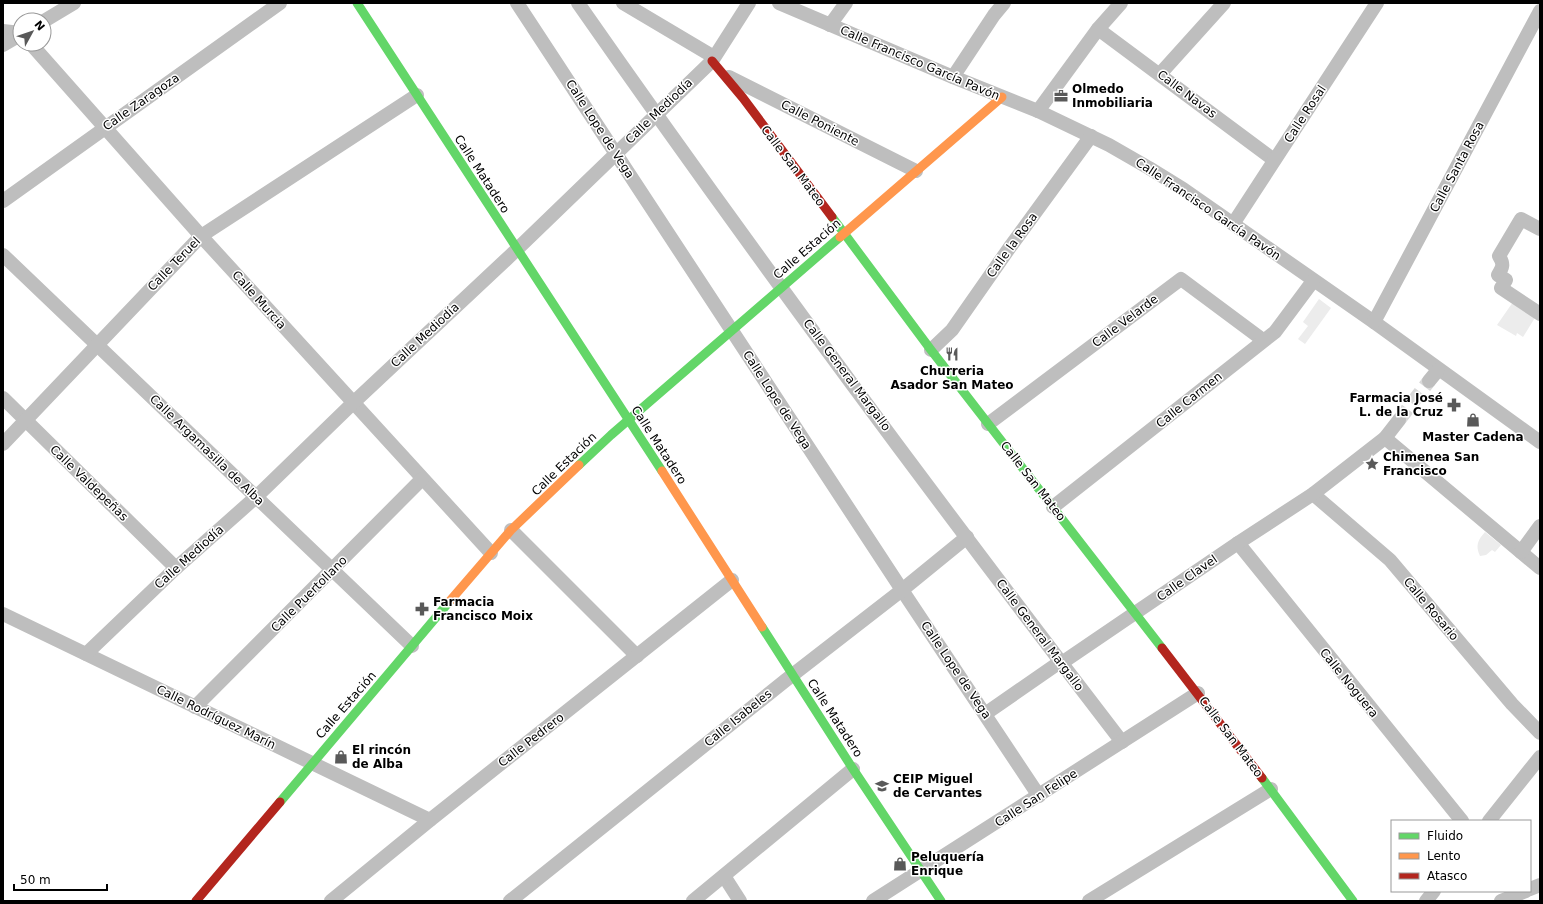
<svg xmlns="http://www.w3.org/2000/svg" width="1543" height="904" font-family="'DejaVu Sans',sans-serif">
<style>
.green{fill:#ececec}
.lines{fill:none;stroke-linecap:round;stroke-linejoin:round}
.street-tunnel{stroke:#d9d9d9;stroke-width:14;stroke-dasharray:14 7;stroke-linecap:butt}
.street{stroke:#bebebe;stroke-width:14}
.fast{stroke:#63d668;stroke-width:9}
.slow{stroke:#ff974d;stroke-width:9}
.jam{stroke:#b3261e;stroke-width:9}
.labels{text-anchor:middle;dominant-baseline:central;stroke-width:3;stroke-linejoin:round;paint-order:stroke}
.street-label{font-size:12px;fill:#000;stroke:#fff}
.poi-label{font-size:12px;font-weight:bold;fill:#000;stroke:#fff;text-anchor:start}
</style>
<rect width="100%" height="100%" fill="#fff"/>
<g class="green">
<polygon points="1319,299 1331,308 1305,344 1298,339 1308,326 1303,322"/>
<polygon points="1513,302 1536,316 1523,337 1517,333 1516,336 1497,325"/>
<path d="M1485 532 1501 545 1495 552 1492 550 1486 555 1480 556C1475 545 1478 540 1485 532Z"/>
</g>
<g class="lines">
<polyline class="street-tunnel" points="1399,420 1429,381"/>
<g class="street">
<polyline points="517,3 902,590 1039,796"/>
<path d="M578 3C753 254 936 500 1122 742"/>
<polyline points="623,3 714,57"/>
<polyline points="779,3 953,77 1038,111 1109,145 1149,168 1183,189 1374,322 1540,442"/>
<polyline points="44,21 74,3"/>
<polyline points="830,25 846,3"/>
<polyline points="1098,29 1274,160"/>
<polyline points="3,31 20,33"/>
<polyline points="31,44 201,236 491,553"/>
<polyline points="3,45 20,35"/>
<polyline points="1160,74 1224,3"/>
<polyline points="729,77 916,171"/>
<polyline points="953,77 994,15 1004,3"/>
<polyline points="1038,111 1098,29 1121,3"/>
<polyline points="3,201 280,3"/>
<polyline points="1233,224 1377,3"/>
<path d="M1540 229 1521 219 1499 256C1504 264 1503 267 1498 275L1506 280 1501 288 1540 314"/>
<polyline points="3,255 412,646"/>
<polyline points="1374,322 1540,11"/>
<polyline points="931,350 952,330 1010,247 1091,136"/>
<polyline points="1429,381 1438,370"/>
<polyline points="3,398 176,568"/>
<polyline points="988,424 1181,279 1263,340"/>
<polyline points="1385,438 1540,568"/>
<polyline points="3,444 201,236 417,95"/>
<polyline points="1313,494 1390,560 1512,704 1540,733"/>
<polyline points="1053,507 1275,332 1313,281"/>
<polyline points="511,530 637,656"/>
<polyline points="1238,543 1462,821"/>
<polyline points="1521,552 1540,526"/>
<polyline points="3,614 430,820"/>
<polyline points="86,654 176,568 256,497 353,403 511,255 712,61 749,3"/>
<polyline points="195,707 422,479"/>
<polyline points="985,714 1060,662 1066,660 1238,543 1313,494 1385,438 1399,420"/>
<polyline points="1489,821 1540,757"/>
<polyline points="724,876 740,901"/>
<polyline points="1530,889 1540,885"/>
<polyline points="331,901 430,820 732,580"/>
<polyline points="510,901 786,680 902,590 967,537"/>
<polyline points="693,901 853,769"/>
<polyline points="873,901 1198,693"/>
<polyline points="1089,901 1271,789"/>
<polyline points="1426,901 1434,891"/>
<polyline points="1501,901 1526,891"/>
</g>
<g class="fast">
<polyline points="357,3 662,471"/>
<polyline points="832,217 931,350 1162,648"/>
<polyline points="579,465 611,435 840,237"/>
<polyline points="762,627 853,769 941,901"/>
<polyline points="1262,778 1353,901"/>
<polyline points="280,802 449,602"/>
</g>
<g class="slow">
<polyline points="840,237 1002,97"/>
<polyline points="662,471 762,627"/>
<polyline points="449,602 511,530 579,465"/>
</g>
<g class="jam">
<polyline points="712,61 743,98 832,217"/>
<polyline points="1162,648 1262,778"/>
<polyline points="196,901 280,802"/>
</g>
</g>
<defs>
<g id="office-bare" transform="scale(1.08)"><path d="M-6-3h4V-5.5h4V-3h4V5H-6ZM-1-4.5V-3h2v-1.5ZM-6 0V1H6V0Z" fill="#595959" stroke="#fff" stroke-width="2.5" paint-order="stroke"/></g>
<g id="restaurant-bare" transform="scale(1.08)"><path d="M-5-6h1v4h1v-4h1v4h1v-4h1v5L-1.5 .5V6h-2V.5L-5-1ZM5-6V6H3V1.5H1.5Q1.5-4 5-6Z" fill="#595959" stroke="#fff" stroke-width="2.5" paint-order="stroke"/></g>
<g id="pharmacy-bare" transform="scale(1.08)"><path d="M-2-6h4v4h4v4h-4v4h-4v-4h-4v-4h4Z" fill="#595959" stroke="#fff" stroke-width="2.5" paint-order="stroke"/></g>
<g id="shop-bare" transform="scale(1.08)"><path d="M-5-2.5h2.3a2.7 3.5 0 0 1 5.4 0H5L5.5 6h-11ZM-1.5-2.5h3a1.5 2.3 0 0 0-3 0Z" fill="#595959" stroke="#fff" stroke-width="2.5" paint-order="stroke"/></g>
<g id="sight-bare" transform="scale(1.08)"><path d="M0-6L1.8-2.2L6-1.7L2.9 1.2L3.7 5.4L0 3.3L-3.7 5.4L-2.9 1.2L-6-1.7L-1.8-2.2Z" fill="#595959" stroke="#fff" stroke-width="2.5" paint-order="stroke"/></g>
<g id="school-bare" transform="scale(1.08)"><path d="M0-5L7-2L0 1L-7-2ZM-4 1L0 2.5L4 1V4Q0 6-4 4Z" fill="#595959" stroke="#fff" stroke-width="2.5" paint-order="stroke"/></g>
</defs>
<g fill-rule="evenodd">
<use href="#office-bare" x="1061" y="96"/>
<use href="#restaurant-bare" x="952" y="354"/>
<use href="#pharmacy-bare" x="1454" y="405"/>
<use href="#shop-bare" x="1473" y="420"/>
<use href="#sight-bare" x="1372" y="464"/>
<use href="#pharmacy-bare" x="422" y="609"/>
<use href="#shop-bare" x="341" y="757"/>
<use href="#school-bare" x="882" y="786"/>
<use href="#shop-bare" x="900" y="864"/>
</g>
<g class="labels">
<g class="street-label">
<text transform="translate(920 63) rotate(23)">Calle Francisco García Pavón</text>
<text transform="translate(1187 94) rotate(37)">Calle Navas</text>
<text transform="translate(141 102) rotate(-35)">Calle Zaragoza</text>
<text transform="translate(659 111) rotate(-44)">Calle Mediodía</text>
<text transform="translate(1305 114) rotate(-57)">Calle Rosal</text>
<text transform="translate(820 123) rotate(27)">Calle Poniente</text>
<text transform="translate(600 129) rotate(57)">Calle Lope de Vega</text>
<text transform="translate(793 166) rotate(53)">Calle San Mateo</text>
<text transform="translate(1457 167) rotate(-62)">Calle Santa Rosa</text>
<text transform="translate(482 174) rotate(57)">Calle Matadero</text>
<text transform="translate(1208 209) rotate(34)">Calle Francisco García Pavón</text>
<text transform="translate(1012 245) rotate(-54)">Calle la Rosa</text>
<text transform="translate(807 249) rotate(-41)">Calle Estación</text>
<text transform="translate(174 264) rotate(-46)">Calle Teruel</text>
<text transform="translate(259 300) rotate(48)">Calle Murcia</text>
<text transform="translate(1125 321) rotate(-37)">Calle Velarde</text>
<text transform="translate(425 335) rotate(-43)">Calle Mediodía</text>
<text transform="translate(847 375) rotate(53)">Calle General Margallo</text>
<text transform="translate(777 400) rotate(57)">Calle Lope de Vega</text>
<text transform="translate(1189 400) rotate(-39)">Calle Carmen</text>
<text transform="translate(659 445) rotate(57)">Calle Matadero</text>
<text transform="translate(207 450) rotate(44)">Calle Argamasilla de Alba</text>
<text transform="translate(564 464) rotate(-44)">Calle Estación</text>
<text transform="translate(1033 481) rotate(52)">Calle San Mateo</text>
<text transform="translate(89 483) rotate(44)">Calle Valdepeñas</text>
<text transform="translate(189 557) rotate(-42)">Calle Mediodía</text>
<text transform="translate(1187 578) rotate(-35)">Calle Clavel</text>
<text transform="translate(309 594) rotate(-45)">Calle Puertollano</text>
<text transform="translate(1431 609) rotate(50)">Calle Rosario</text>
<text transform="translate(1040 635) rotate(53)">Calle General Margallo</text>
<text transform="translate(956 670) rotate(56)">Calle Lope de Vega</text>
<text transform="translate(1349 683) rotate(51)">Calle Noguera</text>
<text transform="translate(346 705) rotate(-49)">Calle Estación</text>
<text transform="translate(216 717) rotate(26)">Calle Rodríguez Marín</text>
<text transform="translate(738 718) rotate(-39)">Calle Isabeles</text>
<text transform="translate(835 718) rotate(57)">Calle Matadero</text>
<text transform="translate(1231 737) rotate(53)">Calle San Mateo</text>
<text transform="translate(531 740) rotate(-38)">Calle Pedrero</text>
<text transform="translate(1036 798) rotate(-33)">Calle San Felipe</text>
</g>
<g class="poi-label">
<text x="1072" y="89">Olmedo<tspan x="1072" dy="14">Inmobiliaria</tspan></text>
<text x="952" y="371" text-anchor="middle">Churreria<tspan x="952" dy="14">Asador San Mateo</tspan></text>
<text x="1443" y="398" text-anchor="end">Farmacia José<tspan x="1443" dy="14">L. de la Cruz</tspan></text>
<text x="1473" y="437" text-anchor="middle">Master Cadena</text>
<text x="1383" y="457">Chimenea San<tspan x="1383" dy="14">Francisco</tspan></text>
<text x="433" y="602">Farmacia<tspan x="433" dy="14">Francisco Moix</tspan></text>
<text x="352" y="750">El rincón<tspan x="352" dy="14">de Alba</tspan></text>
<text x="893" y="779">CEIP Miguel<tspan x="893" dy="14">de Cervantes</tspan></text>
<text x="911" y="857">Peluquería<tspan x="911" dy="14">Enrique</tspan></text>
</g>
</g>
<rect width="1543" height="904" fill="none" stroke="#000000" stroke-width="8"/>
<rect x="1391" y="820" width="140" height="72" fill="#ffffff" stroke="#999999"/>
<rect x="1399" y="833" width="20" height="6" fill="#63d668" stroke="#999999"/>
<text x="1427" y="840" font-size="12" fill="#000000">Fluido</text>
<rect x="1399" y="853" width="20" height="6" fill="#ff974d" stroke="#999999"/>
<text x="1427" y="860" font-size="12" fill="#000000">Lento</text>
<rect x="1399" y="873" width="20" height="6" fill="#b3261e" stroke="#999999"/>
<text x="1427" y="880" font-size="12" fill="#000000">Atasco</text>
<g transform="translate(32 32) rotate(50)"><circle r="19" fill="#ffffff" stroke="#999999"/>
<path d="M0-3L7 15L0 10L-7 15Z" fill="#595959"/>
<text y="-6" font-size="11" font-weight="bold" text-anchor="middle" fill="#000000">N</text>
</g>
<path d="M14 884v6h93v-6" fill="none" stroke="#000000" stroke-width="2"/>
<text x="20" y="884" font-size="12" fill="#000000" stroke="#ffffff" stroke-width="3" paint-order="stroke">50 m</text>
</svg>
